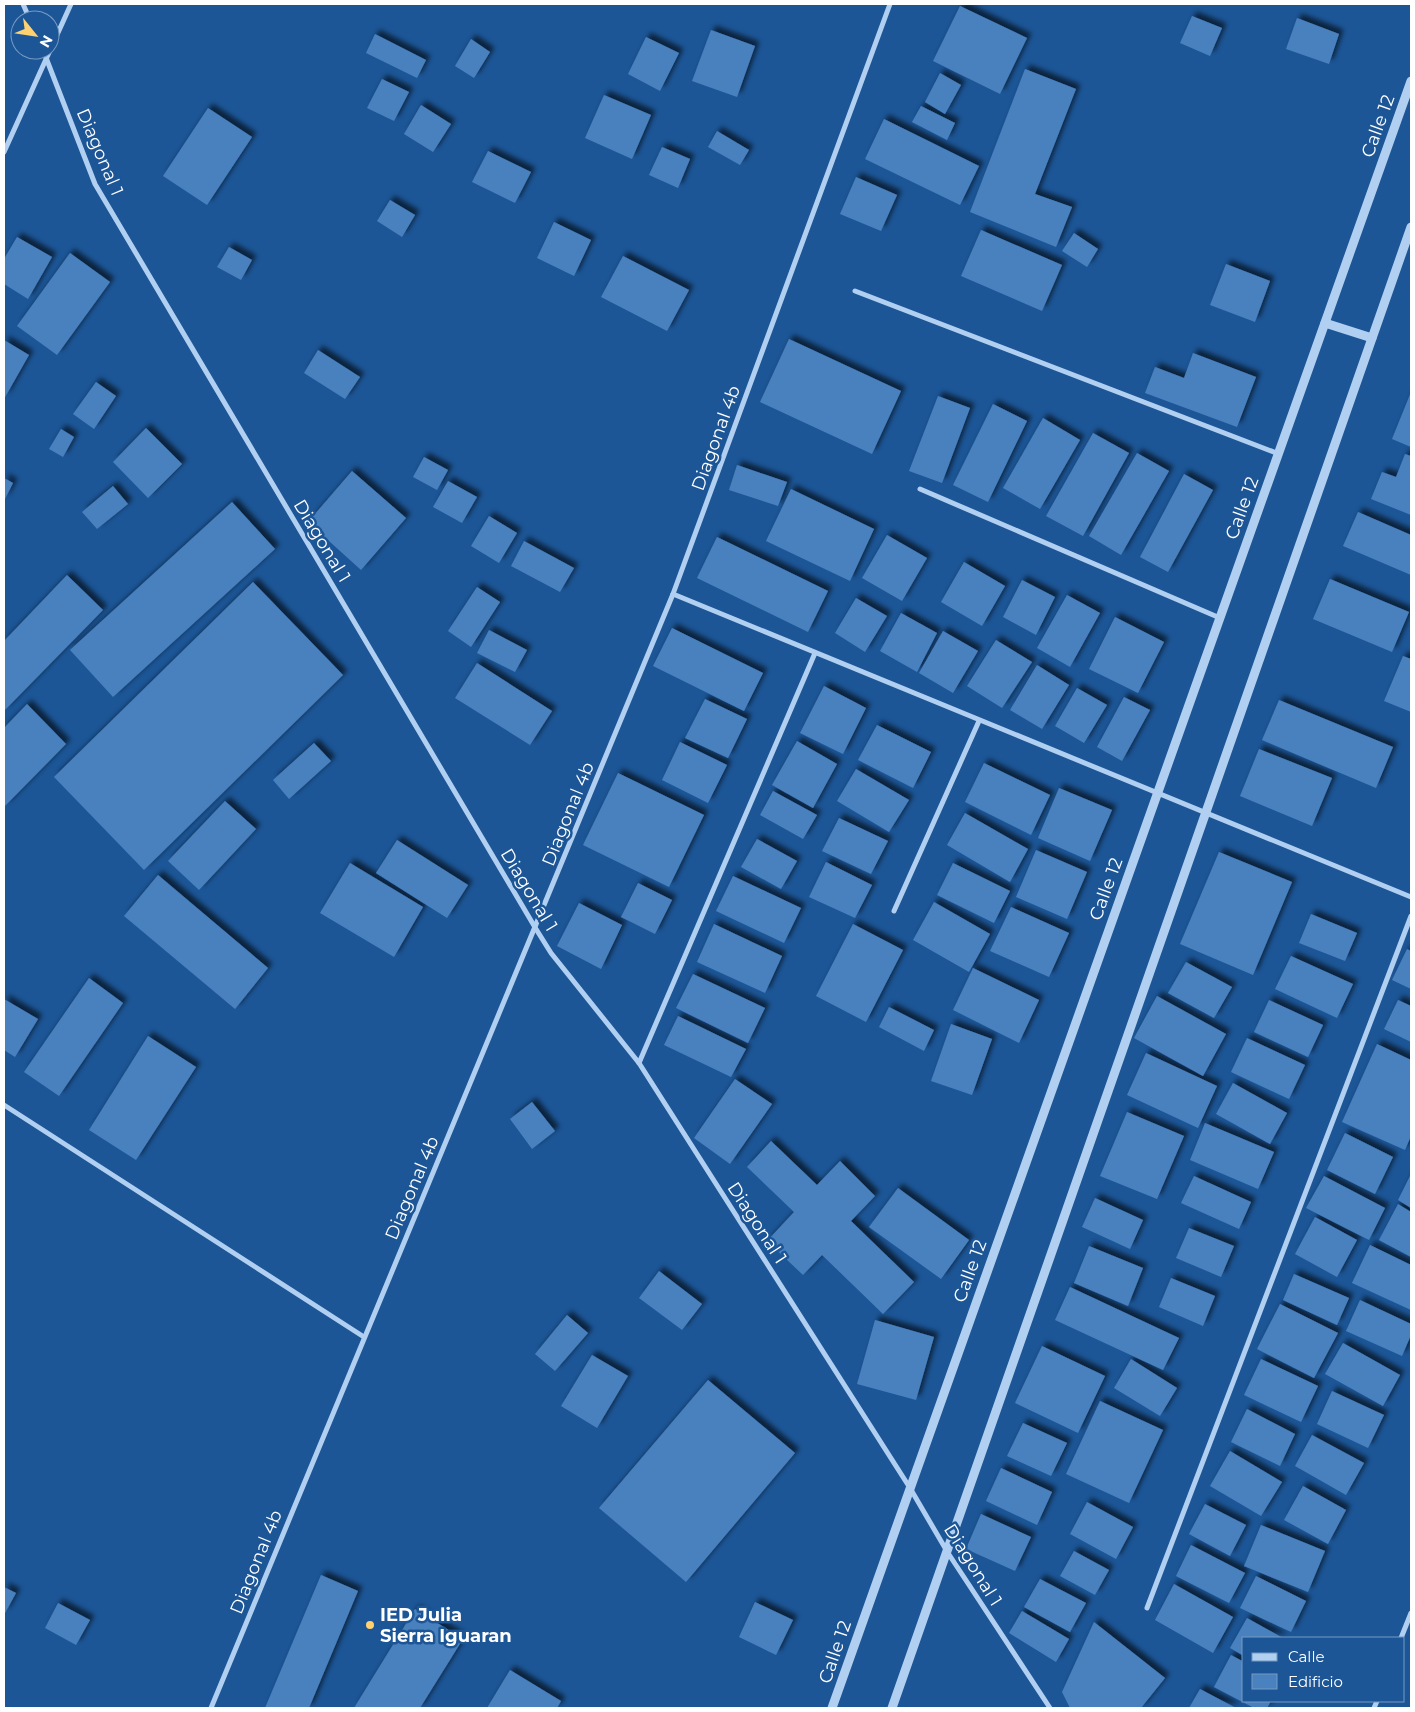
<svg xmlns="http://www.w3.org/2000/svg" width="1415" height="1712" font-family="Montserrat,sans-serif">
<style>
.building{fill:#4a81bf;filter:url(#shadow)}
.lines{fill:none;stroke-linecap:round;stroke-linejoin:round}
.minor{stroke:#b1cff0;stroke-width:5}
.tertiary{stroke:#b1cff0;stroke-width:9}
.poi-dot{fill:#ffd170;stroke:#1c5697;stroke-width:2}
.labels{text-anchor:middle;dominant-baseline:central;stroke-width:5;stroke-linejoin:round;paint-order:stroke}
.street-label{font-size:18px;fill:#fff;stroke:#1c5697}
.poi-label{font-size:18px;font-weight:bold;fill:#fff;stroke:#1c5697;text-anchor:start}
</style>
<defs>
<filter id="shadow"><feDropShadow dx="4.5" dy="-4.5" stdDeviation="2.5" flood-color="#0009"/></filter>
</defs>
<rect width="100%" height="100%" fill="#1c5697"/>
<g class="building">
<polygon points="960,6 1027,38 1000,94 933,61"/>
<polygon points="1192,16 1222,28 1210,56 1180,43"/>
<polygon points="1297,18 1339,34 1329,64 1286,49"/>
<polygon points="711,30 755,46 737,97 692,81"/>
<polygon points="375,34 426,60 417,78 366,53"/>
<polygon points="646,37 679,53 660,91 628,74"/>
<polygon points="471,39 490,52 474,78 455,66"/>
<polygon points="1025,69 1076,89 1035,194 1072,207 1056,247 970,212"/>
<polygon points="940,73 961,85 945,114 925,102"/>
<polygon points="382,79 409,92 394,121 367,108"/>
<polygon points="604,95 651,115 632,159 585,138"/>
<polygon points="421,105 451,124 433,152 404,134"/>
<polygon points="921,106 955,123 947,140 912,122"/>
<polygon points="208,108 252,137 207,205 163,176"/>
<polygon points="884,119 979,166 960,205 865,159"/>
<polygon points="717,131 749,150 740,165 708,147"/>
<polygon points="662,147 690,159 678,188 649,175"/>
<polygon points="488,151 531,172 515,203 472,182"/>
<polygon points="856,177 897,195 881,231 840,214"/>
<polygon points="390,200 415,215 402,237 377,221"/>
<polygon points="554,222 591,240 574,276 537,258"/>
<polygon points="981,230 1062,265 1042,311 961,276"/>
<polygon points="1074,233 1098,249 1087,267 1062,251"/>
<polygon points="17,237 52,257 28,299 4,284 4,259"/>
<polygon points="229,247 252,260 241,280 217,267"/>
<polygon points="70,253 110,282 57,355 17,326"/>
<polygon points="623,256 689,290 667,331 601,297"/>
<polygon points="1226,264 1270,281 1255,322 1210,305"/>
<polygon points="789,339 901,391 872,454 760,402"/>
<polygon points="4,340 29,355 4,399"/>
<polygon points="318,350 360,377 345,399 304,373"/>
<polygon points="1193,353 1256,377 1237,427 1145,393 1155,367 1184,378"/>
<polygon points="96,382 116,396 94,429 73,414"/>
<polygon points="1411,392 1411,447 1392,439"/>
<polygon points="938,396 970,408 942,483 909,471"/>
<polygon points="993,404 1027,421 988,502 953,485"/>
<polygon points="1043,418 1080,440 1040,509 1003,488"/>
<polygon points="146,428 182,464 148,498 113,462"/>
<polygon points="61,429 74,437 63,457 49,449"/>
<polygon points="1093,433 1129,453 1083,536 1046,516"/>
<polygon points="1137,453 1169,471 1121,555 1089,536"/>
<polygon points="1405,454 1411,456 1411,515 1371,499 1382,472 1396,477"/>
<polygon points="424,457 448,470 437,490 413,477"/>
<polygon points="737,465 787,482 778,506 729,490"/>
<polygon points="352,471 406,518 361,570 308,522"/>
<polygon points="1184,474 1213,490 1168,572 1140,557"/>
<polygon points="4,478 13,483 4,501"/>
<polygon points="448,481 477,497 462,523 433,507"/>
<polygon points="113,486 128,504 97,529 82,512"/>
<polygon points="791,489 874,529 850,581 766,541"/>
<polygon points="232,502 275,549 113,697 70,650"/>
<polygon points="1358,512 1411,535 1411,575 1343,546"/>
<polygon points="489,516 517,533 499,563 471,546"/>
<polygon points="887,535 927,558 902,601 862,578"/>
<polygon points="717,537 828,591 808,632 697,578"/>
<polygon points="524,541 574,568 560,592 511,566"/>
<polygon points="964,562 1005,586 982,626 941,602"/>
<polygon points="67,575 103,610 4,711 4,641"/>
<polygon points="1330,579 1409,612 1392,652 1313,619"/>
<polygon points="1022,580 1055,597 1036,635 1003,617"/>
<polygon points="253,582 343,675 144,870 54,777"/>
<polygon points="477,587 500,602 471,647 448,631"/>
<polygon points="1067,595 1100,613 1070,667 1037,648"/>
<polygon points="856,598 887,616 865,652 835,633"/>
<polygon points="901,613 937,633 917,672 880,651"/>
<polygon points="1115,617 1164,642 1138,693 1089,669"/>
<polygon points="672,628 763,673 744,711 653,666"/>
<polygon points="489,630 527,650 515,672 477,653"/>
<polygon points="943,631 978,651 953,693 919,673"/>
<polygon points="996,640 1032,662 1002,708 967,686"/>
<polygon points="1403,656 1411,659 1411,712 1384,701"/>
<polygon points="477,663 552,711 530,745 455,698"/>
<polygon points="1037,665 1069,685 1042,729 1010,710"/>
<polygon points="824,686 866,708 843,754 800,733"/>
<polygon points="1077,688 1107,705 1084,743 1055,726"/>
<polygon points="1124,697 1150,710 1122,761 1097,747"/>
<polygon points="705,699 747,719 728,758 685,738"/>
<polygon points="1279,700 1393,747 1376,788 1262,740"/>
<polygon points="27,704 66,744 4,807 4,728"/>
<polygon points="877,725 931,752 913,788 858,760"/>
<polygon points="797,741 837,764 813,808 772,785"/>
<polygon points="680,742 727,765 708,803 662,780"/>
<polygon points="314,743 331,761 289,799 273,780"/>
<polygon points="1259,749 1332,778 1312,826 1240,796"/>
<polygon points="984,763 1050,795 1031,835 965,802"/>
<polygon points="856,769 909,800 889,832 837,801"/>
<polygon points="618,773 704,815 669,887 583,845"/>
<polygon points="1059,788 1112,810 1090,861 1038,838"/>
<polygon points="773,791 817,815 803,839 760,815"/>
<polygon points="225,801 256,829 199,890 168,861"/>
<polygon points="965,813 1028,849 1010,882 947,845"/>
<polygon points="839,818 888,841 871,874 822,851"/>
<polygon points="757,839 797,861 781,889 741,867"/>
<polygon points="397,840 468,885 447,918 376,873"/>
<polygon points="1036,850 1087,872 1067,919 1016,897"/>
<polygon points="1219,852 1292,882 1253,975 1180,944"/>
<polygon points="826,862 872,885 855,918 809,897"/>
<polygon points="350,863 423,907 394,957 320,913"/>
<polygon points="953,863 1010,891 994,923 937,895"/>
<polygon points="158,875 268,968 235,1009 124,916"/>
<polygon points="733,876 801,908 784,943 716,911"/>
<polygon points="638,883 672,900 655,934 621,917"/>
<polygon points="934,902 990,934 969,972 913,940"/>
<polygon points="579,903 622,925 601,969 557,946"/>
<polygon points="1011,907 1069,933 1049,977 990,951"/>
<polygon points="1311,914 1357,933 1345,961 1299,943"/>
<polygon points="714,924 782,956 765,993 697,962"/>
<polygon points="853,924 903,950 866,1022 816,996"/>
<polygon points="1407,949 1411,951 1411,989 1392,980"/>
<polygon points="1291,956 1353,984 1337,1018 1275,989"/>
<polygon points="1186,962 1232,987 1214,1018 1168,993"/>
<polygon points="973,968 1039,1000 1019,1043 953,1010"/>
<polygon points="693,974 765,1008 748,1043 676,1008"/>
<polygon points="89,978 123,1003 59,1096 24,1072"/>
<polygon points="1157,996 1226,1034 1203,1076 1134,1038"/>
<polygon points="4,999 38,1019 15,1057 4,1050"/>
<polygon points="1269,1000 1323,1025 1308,1057 1254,1032"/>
<polygon points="1398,1000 1411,1006 1411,1042 1384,1029"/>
<polygon points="889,1007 934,1030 924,1051 879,1027"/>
<polygon points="678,1016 746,1049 731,1077 664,1045"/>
<polygon points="951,1024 992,1039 972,1095 931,1081"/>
<polygon points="148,1036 196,1067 136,1160 89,1130"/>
<polygon points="1247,1038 1305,1065 1289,1099 1231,1072"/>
<polygon points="1377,1044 1411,1060 1411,1136 1405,1150 1342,1122"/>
<polygon points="1146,1053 1217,1086 1198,1128 1127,1095"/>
<polygon points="735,1079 772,1104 730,1164 694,1138"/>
<polygon points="1233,1083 1287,1113 1270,1144 1216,1114"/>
<polygon points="532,1102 555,1131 532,1149 510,1119"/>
<polygon points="1127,1112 1184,1136 1157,1199 1100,1176"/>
<polygon points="1205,1123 1274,1152 1258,1189 1190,1160"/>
<polygon points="1345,1133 1393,1157 1375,1194 1327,1170"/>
<polygon points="771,1141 817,1185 840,1161 875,1196 851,1221 914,1282 883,1314 822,1255 803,1275 767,1241 794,1212 747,1167"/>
<polygon points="1411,1174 1411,1208 1398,1200"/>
<polygon points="1194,1176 1251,1202 1239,1229 1181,1203"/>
<polygon points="1324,1176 1385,1208 1369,1240 1306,1208"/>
<polygon points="898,1188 969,1240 941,1279 869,1227"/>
<polygon points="1095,1198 1143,1220 1130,1249 1082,1227"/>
<polygon points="1398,1204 1411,1212 1411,1257 1379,1240"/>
<polygon points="1315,1217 1357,1240 1337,1277 1295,1254"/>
<polygon points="1189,1228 1234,1246 1221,1277 1176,1258"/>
<polygon points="1370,1245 1411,1265 1411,1310 1352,1283"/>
<polygon points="1089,1246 1143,1268 1128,1306 1074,1283"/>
<polygon points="659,1271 702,1304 682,1330 639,1298"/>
<polygon points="1294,1274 1349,1298 1337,1325 1283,1300"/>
<polygon points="1171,1278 1215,1296 1203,1326 1159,1307"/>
<polygon points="1070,1287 1179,1338 1163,1370 1055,1320"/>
<polygon points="1360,1300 1411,1324 1411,1335 1402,1356 1346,1331"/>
<polygon points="1280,1304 1338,1333 1314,1378 1257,1349"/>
<polygon points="567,1315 588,1333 555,1371 535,1354"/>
<polygon points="875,1320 934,1337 916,1400 857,1384"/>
<polygon points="1343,1343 1400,1375 1383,1406 1325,1374"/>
<polygon points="1042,1346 1105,1376 1078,1433 1015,1403"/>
<polygon points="592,1355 628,1376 597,1428 561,1406"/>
<polygon points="1131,1359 1177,1388 1160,1416 1114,1388"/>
<polygon points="1261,1359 1318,1386 1301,1422 1244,1395"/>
<polygon points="708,1380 795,1453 686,1582 599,1508"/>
<polygon points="1332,1391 1384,1415 1368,1448 1317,1424"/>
<polygon points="1100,1401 1163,1430 1129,1503 1066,1474"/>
<polygon points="1247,1409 1295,1434 1280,1466 1231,1442"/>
<polygon points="1023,1423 1067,1443 1051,1476 1007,1456"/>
<polygon points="1312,1435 1364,1463 1346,1495 1295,1466"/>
<polygon points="1230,1451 1282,1482 1261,1516 1210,1486"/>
<polygon points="1001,1468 1052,1492 1037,1525 986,1501"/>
<polygon points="1303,1486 1346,1510 1328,1544 1284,1520"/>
<polygon points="1087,1502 1133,1527 1116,1559 1070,1534"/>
<polygon points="1205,1504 1246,1525 1230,1556 1189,1534"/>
<polygon points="981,1514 1031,1537 1015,1571 966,1549"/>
<polygon points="1261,1525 1325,1551 1308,1592 1244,1566"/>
<polygon points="1191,1545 1245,1573 1229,1603 1176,1576"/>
<polygon points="1074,1551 1109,1570 1095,1595 1060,1576"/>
<polygon points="321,1575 358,1591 309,1708 265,1708"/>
<polygon points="1256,1576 1306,1601 1291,1632 1240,1608"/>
<polygon points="1040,1579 1086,1603 1070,1632 1024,1607"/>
<polygon points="1174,1584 1233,1617 1213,1653 1155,1620"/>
<polygon points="4,1587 16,1593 4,1615"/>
<polygon points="755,1602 793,1620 776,1655 739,1637"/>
<polygon points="58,1603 90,1620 76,1645 45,1628"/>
<polygon points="415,1609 463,1639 420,1708 354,1708"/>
<polygon points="1022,1611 1069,1639 1056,1662 1009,1633"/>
<polygon points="1247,1618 1283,1638 1244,1638 1244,1656 1230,1648"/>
<polygon points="1094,1622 1165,1678 1141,1708 1070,1708 1062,1692"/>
<polygon points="1231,1655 1244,1662 1244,1701 1271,1701 1267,1708 1254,1708 1214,1687"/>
<polygon points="510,1670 561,1701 557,1708 487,1708"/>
<polygon points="1200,1689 1236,1708 1189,1708"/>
</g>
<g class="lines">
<g class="minor">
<polyline points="23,4 30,20"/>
<polyline points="43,50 95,184 536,929 551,953 639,1063 910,1488 948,1553 1050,1708"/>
<polyline points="4,152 71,4"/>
<polyline points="855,291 1279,454"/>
<polyline points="920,489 1220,618"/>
<polyline points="673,594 1411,897"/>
<polyline points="894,911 979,721"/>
<polyline points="639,1063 815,653"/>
<polyline points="4,1105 364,1337"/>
<polyline points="1147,1608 1411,916"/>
<polyline points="1401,1638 1411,1613"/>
<polyline points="211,1708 673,594 890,4"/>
<polyline points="1374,1708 1377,1701"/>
</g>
<g class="tertiary">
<polyline points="1325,323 1372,338"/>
<polyline points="832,1708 1411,81"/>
<polyline points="892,1708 1411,227"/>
</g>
</g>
<circle class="poi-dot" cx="370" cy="1625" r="5"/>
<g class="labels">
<g class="street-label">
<text transform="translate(1378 126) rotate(-70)">Calle 12</text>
<text transform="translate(100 152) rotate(67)">Diagonal 1</text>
<text transform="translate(716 438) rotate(-70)">Diagonal 4b</text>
<text transform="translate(1242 508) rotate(-70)">Calle 12</text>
<text transform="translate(322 541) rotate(59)">Diagonal 1</text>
<text transform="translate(568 814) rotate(-68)">Diagonal 4b</text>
<text transform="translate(1106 889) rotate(-70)">Calle 12</text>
<text transform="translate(529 890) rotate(59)">Diagonal 1</text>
<text transform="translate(412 1188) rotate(-67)">Diagonal 4b</text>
<text transform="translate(757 1223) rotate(57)">Diagonal 1</text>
<text transform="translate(970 1271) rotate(-70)">Calle 12</text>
<text transform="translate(256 1562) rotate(-68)">Diagonal 4b</text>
<text transform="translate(973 1565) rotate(58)">Diagonal 1</text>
<text transform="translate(835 1652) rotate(-71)">Calle 12</text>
</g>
<g class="poi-label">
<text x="380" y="1615">IED Julia<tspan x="380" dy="21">Sierra Iguaran</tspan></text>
</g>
</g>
<rect width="1415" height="1712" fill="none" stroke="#ffffff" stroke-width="10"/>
<rect x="1242" y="1637" width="162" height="65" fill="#1c5697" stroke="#779ac1"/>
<rect x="1252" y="1653" width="25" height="8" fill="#b1cff0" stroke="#779ac1"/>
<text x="1288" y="1662" font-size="15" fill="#ffffff">Calle</text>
<rect x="1252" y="1674" width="25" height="15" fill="#4a81bf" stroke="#779ac1"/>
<text x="1288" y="1687" font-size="15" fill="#ffffff">Edificio</text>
<g transform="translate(35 35) rotate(120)"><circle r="24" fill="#1c5697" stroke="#779ac1"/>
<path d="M0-4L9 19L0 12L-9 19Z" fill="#ffd170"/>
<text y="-8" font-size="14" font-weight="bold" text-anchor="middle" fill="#ffffff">N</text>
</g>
</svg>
